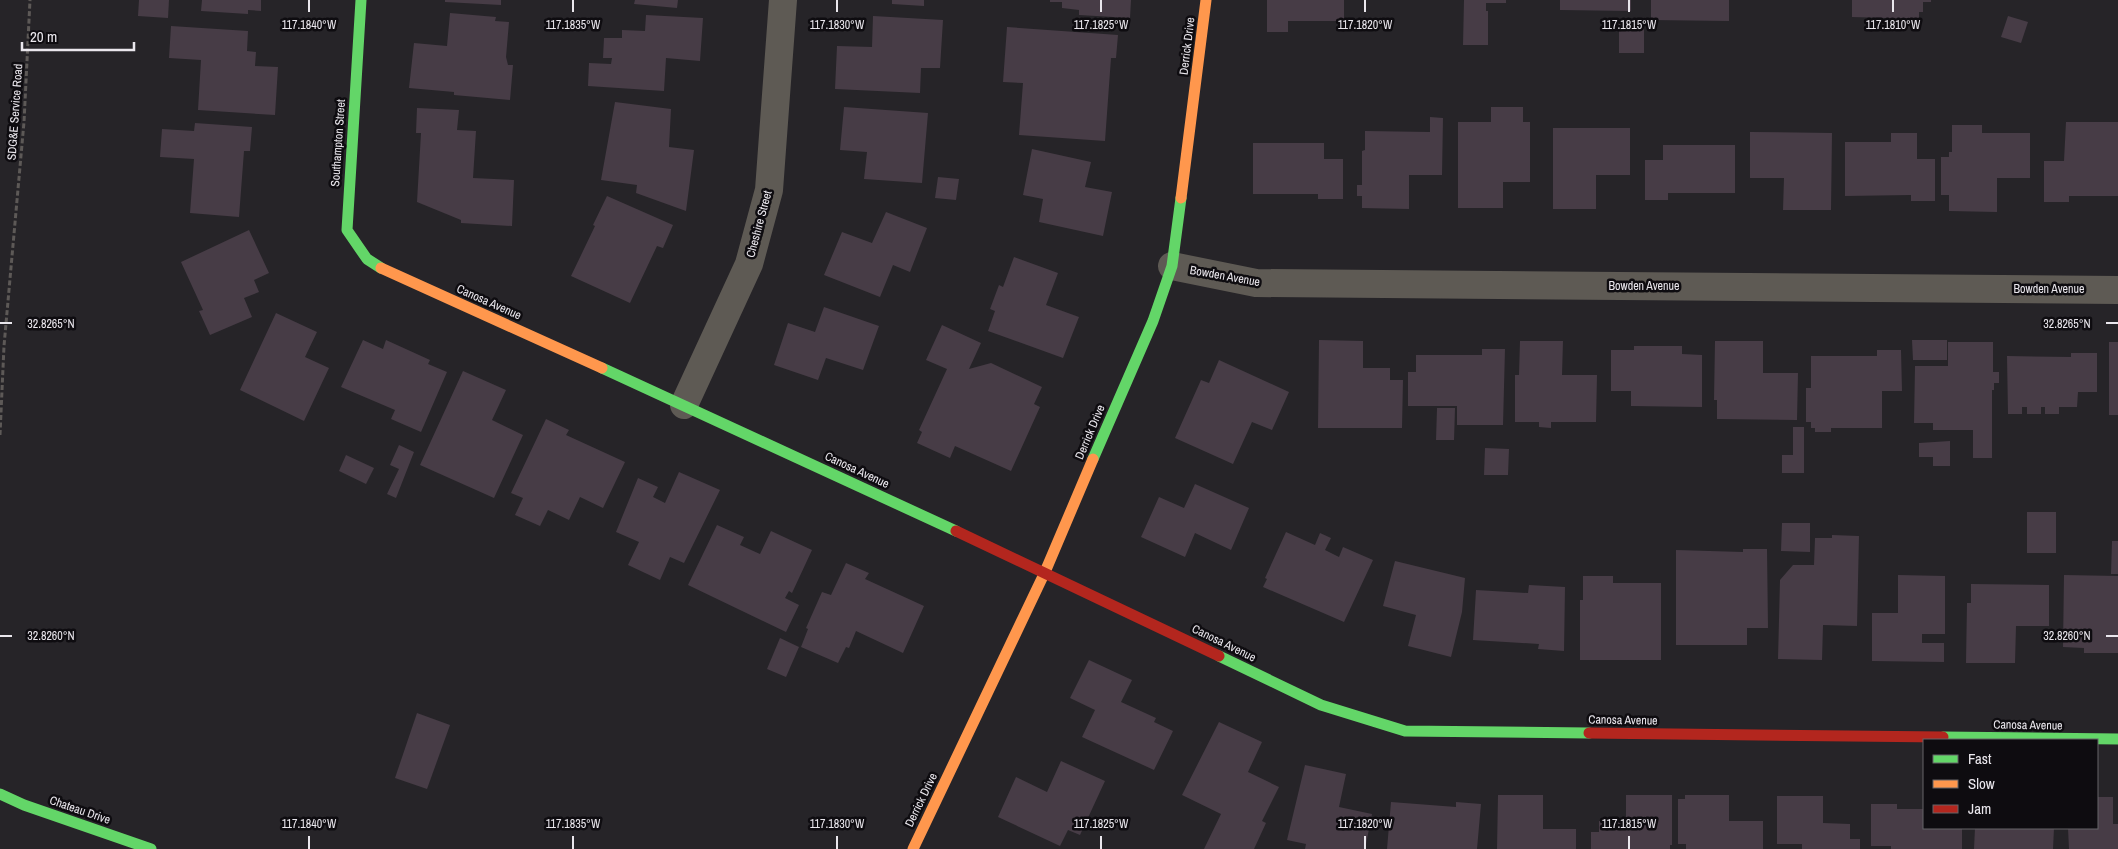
<svg xmlns="http://www.w3.org/2000/svg" width="2118" height="849" font-family="'Archivo Narrow',sans-serif">
<style>
.building{fill:#473c46}
.lines{fill:none;stroke-linecap:round;stroke-linejoin:round}
.path{stroke:#5d5957;stroke-width:3;stroke-dasharray:5 2.5;stroke-linecap:butt}
.street{stroke:#5e5a54;stroke-width:28}
.fast{stroke:#63d668;stroke-width:11}
.slow{stroke:#ff974d;stroke-width:11}
.jam{stroke:#b3261e;stroke-width:11}
.ticks{fill:none;stroke:#eae7ed;stroke-width:2}
.labels{text-anchor:middle;dominant-baseline:central;stroke-width:5;stroke-linejoin:round;paint-order:stroke}
.street-label{font-size:12px;fill:#eae7ed;stroke:#0e0c10}
.ticks-label{font-size:12px;text-anchor:middle;fill:#eae7ed;stroke:#0e0c10;stroke-width:5;stroke-linejoin:round;paint-order:stroke}
</style>
<rect width="100%" height="100%" fill="#262428"/>
<g class="building">
<polygon points="139,0 169,0 168,18 138,16"/>
<polygon points="202,0 261,0 261,11 248,10 248,14 201,11"/>
<polygon points="445,0 501,0 501,5 445,2"/>
<polygon points="635,0 678,0 677,8 634,4"/>
<polygon points="892,0 924,0 924,6 892,4"/>
<polygon points="1050,0 1131,0 1130,18 1079,15 1079,10 1062,8 1062,2 1050,2"/>
<polygon points="1267,0 1344,0 1344,21 1288,21 1288,32 1267,32"/>
<polygon points="1464,0 1506,0 1506,3 1486,3 1486,11 1488,11 1488,45 1463,45"/>
<polygon points="1560,0 1631,0 1631,11 1560,10"/>
<polygon points="1651,0 1729,0 1729,21 1651,20"/>
<polygon points="1852,0 1931,0 1931,2 1923,2 1923,12 1919,12 1919,21 1905,21 1905,26 1887,25 1887,18 1852,17"/>
<polygon points="450,13 496,17 495,21 509,22 506,57 508,65 513,65 510,100 454,95 454,92 409,88 414,43 447,46"/>
<polygon points="646,15 703,18 700,61 666,58 664,91 588,86 589,63 611,64 612,58 603,58 604,38 622,38 622,30 645,31"/>
<polygon points="873,16 943,20 940,68 921,68 920,93 835,89 837,46 872,47"/>
<polygon points="2008,16 2028,22 2021,43 2001,37"/>
<rect x="1619" y="21" width="25" height="32"/>
<polygon points="171,26 248,31 247,51 256,52 255,66 278,67 275,115 198,110 201,60 169,58"/>
<polygon points="1007,27 1118,35 1116,58 1111,58 1105,141 1019,135 1023,83 1003,82"/>
<polygon points="615,102 671,109 669,147 694,150 686,211 636,193 637,185 601,180"/>
<polygon points="844,107 928,113 922,183 864,179 867,152 840,150"/>
<polygon points="1491,107 1523,107 1523,122 1530,122 1530,182 1503,182 1503,208 1458,208 1458,122 1491,122"/>
<polygon points="417,108 459,110 457,130 476,131 473,178 514,180 512,226 461,223 461,220 417,202 421,133 416,133"/>
<polygon points="1430,117 1443,118 1442,175 1409,175 1409,209 1362,208 1362,196 1357,196 1357,185 1362,185 1362,151 1365,150 1365,131 1430,132"/>
<polygon points="2066,122 2118,122 2118,196 2069,196 2069,202 2044,202 2044,161 2064,161"/>
<polygon points="195,123 252,127 250,151 244,151 239,217 190,213 194,159 160,157 162,129 194,131"/>
<polygon points="1952,125 1982,125 1982,133 2030,133 2030,178 1997,178 1997,212 1949,211 1949,195 1941,195 1941,157 1949,157 1949,152 1952,152"/>
<polygon points="1553,128 1630,128 1630,175 1596,175 1596,209 1553,209"/>
<polygon points="1750,132 1832,133 1831,210 1783,210 1784,178 1750,178"/>
<polygon points="1891,133 1917,133 1917,159 1935,159 1935,201 1911,201 1911,195 1845,196 1845,142 1891,142"/>
<polygon points="1253,143 1324,143 1324,159 1343,159 1343,199 1318,199 1318,194 1253,194"/>
<polygon points="1663,145 1735,145 1735,193 1668,193 1668,200 1645,200 1645,160 1663,160"/>
<polygon points="1032,149 1091,162 1085,187 1112,192 1103,236 1039,222 1043,199 1023,195"/>
<polygon points="938,177 959,179 956,200 935,198"/>
<polygon points="607,196 673,225 663,248 657,246 630,303 571,276 595,226 593,225"/>
<polygon points="886,212 927,228 910,272 893,265 880,297 824,275 842,232 872,243"/>
<polygon points="249,230 269,273 254,280 259,292 244,298 252,317 210,335 199,311 203,310 181,262"/>
<polygon points="1014,257 1058,273 1046,305 1079,317 1063,358 988,331 995,311 990,309 999,285 1003,287"/>
<polygon points="824,307 879,326 863,370 826,358 818,380 774,365 788,323 815,332"/>
<polygon points="276,313 317,332 305,357 329,368 304,421 240,390"/>
<polygon points="942,325 981,343 969,369 991,363 1042,387 1034,404 1040,407 1011,471 955,446 950,458 917,443 922,432 919,430 947,369 926,360"/>
<polygon points="363,340 383,349 386,340 430,360 428,364 447,372 421,432 391,419 395,410 341,387"/>
<polygon points="1319,340 1363,341 1363,368 1390,368 1390,380 1403,380 1402,428 1318,428"/>
<polygon points="1912,340 1947,340 1947,360 1913,360"/>
<polygon points="1520,341 1563,341 1562,375 1597,375 1596,422 1551,422 1551,428 1539,427 1539,422 1515,422 1515,375 1519,375"/>
<polygon points="1715,341 1763,341 1763,373 1798,373 1797,420 1717,419 1717,400 1714,400"/>
<polygon points="1948,342 1993,342 1993,372 1999,372 1999,383 1994,383 1994,390 1992,390 1992,458 1973,458 1973,430 1933,430 1933,423 1914,423 1915,366 1948,366"/>
<rect x="2109" y="342" width="9" height="73"/>
<polygon points="1634,346 1682,346 1682,354 1702,355 1702,407 1631,406 1631,391 1611,391 1611,350 1634,350"/>
<polygon points="1482,349 1505,349 1503,425 1457,425 1457,406 1408,406 1408,372 1416,372 1416,355 1482,355"/>
<polygon points="1877,350 1901,350 1902,391 1882,391 1882,428 1831,428 1831,432 1815,432 1815,428 1811,428 1811,422 1806,422 1806,388 1811,388 1811,356 1877,356"/>
<polygon points="2071,353 2097,353 2097,392 2078,392 2077,407 2059,407 2059,414 2045,414 2045,407 2041,407 2041,414 2027,414 2027,407 2022,407 2022,414 2008,414 2007,356 2071,357"/>
<polygon points="1219,360 1289,392 1272,430 1252,422 1233,464 1175,438 1201,380 1209,383"/>
<polygon points="463,371 506,390 492,420 523,435 494,498 420,465"/>
<polygon points="1437,408 1455,408 1454,440 1436,440"/>
<polygon points="546,419 569,430 566,435 625,462 603,508 580,497 569,520 548,510 540,526 515,515 523,498 511,493"/>
<polygon points="1793,427 1804,427 1804,473 1782,473 1782,455 1793,455"/>
<polygon points="1950,441 1950,466 1933,466 1933,457 1919,457 1919,443"/>
<polygon points="399,445 414,452 396,498 387,494 399,469 390,465"/>
<polygon points="1485,448 1509,449 1508,475 1484,475"/>
<polygon points="346,455 374,468 366,484 339,471"/>
<polygon points="679,472 720,490 684,563 670,557 660,580 628,565 639,542 616,532 638,478 658,487 653,497 665,503"/>
<polygon points="1195,484 1249,508 1231,550 1195,533 1185,557 1141,537 1159,497 1184,508"/>
<rect x="2027" y="512" width="29" height="41"/>
<polygon points="1782,523 1810,523 1810,552 1781,551"/>
<polygon points="717,525 744,537 740,545 760,554 771,531 812,550 792,593 789,591 785,598 799,605 786,632 688,585"/>
<polygon points="1286,532 1315,545 1320,533 1331,538 1325,550 1339,557 1343,547 1373,560 1344,622 1263,587 1267,579 1265,578"/>
<polygon points="1832,535 1859,536 1857,626 1823,625 1822,660 1778,659 1780,580 1793,565 1814,565 1815,538 1832,538"/>
<polygon points="2112,541 2118,541 2118,574 2111,574"/>
<polygon points="1743,549 1767,549 1768,628 1747,628 1747,645 1676,645 1676,550 1743,552"/>
<polygon points="1395,561 1465,578 1462,612 1451,657 1408,646 1416,615 1383,606"/>
<polygon points="846,563 869,573 865,579 924,606 903,653 856,631 849,648 846,647 838,663 801,647 808,629 806,628 822,592 831,595"/>
<polygon points="1898,575 1945,576 1945,634 1922,634 1922,643 1944,643 1944,662 1872,661 1872,613 1898,613"/>
<polygon points="2064,575 2118,576 2118,653 2084,653 2084,648 2063,647"/>
<polygon points="1583,576 1613,576 1613,583 1661,583 1661,660 1580,660 1580,600 1583,600"/>
<polygon points="1971,584 2049,585 2049,626 2016,626 2015,663 1966,663 1967,603 1971,603"/>
<polygon points="1529,585 1565,587 1564,651 1538,649 1539,644 1473,640 1476,590 1528,593"/>
<polygon points="780,638 799,647 786,677 767,669"/>
<polygon points="1089,660 1132,680 1121,702 1156,718 1154,722 1173,731 1154,770 1082,737 1095,710 1070,698"/>
<polygon points="417,713 450,725 427,789 395,778"/>
<polygon points="1219,722 1262,742 1248,772 1279,787 1262,821 1266,823 1254,849 1204,849 1221,814 1182,795"/>
<polygon points="1061,761 1105,781 1080,835 1068,830 1060,846 998,817 1016,777 1047,792"/>
<polygon points="1305,765 1346,774 1339,807 1372,814 1365,849 1305,849 1306,844 1287,840"/>
<polygon points="1498,795 1543,795 1543,829 1576,829 1576,849 1497,849"/>
<polygon points="1626,795 1672,795 1672,845 1670,845 1670,849 1591,849 1591,832 1599,832 1599,821 1626,821"/>
<polygon points="1685,795 1729,795 1729,821 1763,821 1763,849 1686,849 1686,844 1678,844 1678,799 1685,799"/>
<polygon points="1777,796 1823,796 1823,823 1850,824 1850,839 1860,839 1860,849 1802,849 1802,844 1777,844"/>
<polygon points="2097,797 2113,797 2113,824 2118,824 2118,849 2069,849 2068,828 2097,828"/>
<polygon points="1391,802 1456,807 1456,802 1481,804 1477,849 1387,849"/>
<polygon points="1871,804 1897,804 1897,809 1924,809 1924,828 1962,828 1962,849 1891,849 1891,846 1871,846"/>
<polygon points="1975,828 2054,828 2053,849 1974,849"/>
</g>
<g class="lines">
<polyline class="path" points="0,435 4,346 24,122 30,0"/>
<g class="street">
<polyline points="1172,266 1256,283 2118,290"/>
<polyline points="684,405 749,264 769,190 783,0"/>
</g>
<g class="fast">
<polyline points="361,0 347,230 367,259 381,268"/>
<polyline points="602,368 956,531"/>
<polyline points="1093,459 1153,321 1172,266 1181,198"/>
<polyline points="1219,656 1321,705 1405,731 1589,733"/>
<polyline points="1943,737 2118,739"/>
<polyline points="0,794 24,805 151,849"/>
</g>
<g class="slow">
<polyline points="1181,198 1206,0"/>
<polyline points="381,268 602,368"/>
<polyline points="913,849 1045,572 1093,459"/>
</g>
<g class="jam">
<polyline points="956,531 1219,656"/>
<polyline points="1589,733 1943,737"/>
</g>
</g>
<path class="ticks" d="M309 0V12M573 0V12M837 0V12M1101 0V12M1365 0V12M1629 0V12M1893 0V12M0 323H12M2106 323H2118M0 636H12M2106 636H2118M309 836V849M573 836V849M837 836V849M1101 836V849M1365 836V849M1629 836V849"/>
<g class="labels">
<g class="street-label">
<text transform="translate(1187 46) rotate(-83)">Derrick Drive</text>
<text transform="translate(15 112) rotate(-86)">SDG&amp;E Service Road</text>
<text transform="translate(338 143) rotate(-86)">Southampton Street</text>
<text transform="translate(759 224) rotate(-75)">Cheshire Street</text>
<text transform="translate(1225 276) rotate(10)">Bowden Avenue</text>
<text x="1644" y="286">Bowden Avenue</text>
<text x="2049" y="289">Bowden Avenue</text>
<text transform="translate(489 302) rotate(24)">Canosa Avenue</text>
<text transform="translate(1090 432) rotate(-67)">Derrick Drive</text>
<text transform="translate(857 470) rotate(25)">Canosa Avenue</text>
<text transform="translate(1224 643) rotate(26)">Canosa Avenue</text>
<text transform="translate(1623 720) rotate(1)">Canosa Avenue</text>
<text transform="translate(2028 725) rotate(1)">Canosa Avenue</text>
<text transform="translate(921 800) rotate(-64)">Derrick Drive</text>
<text transform="translate(80 810) rotate(19)">Chateau Drive</text>
</g>
</g>
<g class="ticks-label">
<text x="309" y="29">117.1840°W</text>
<text x="573" y="29">117.1835°W</text>
<text x="837" y="29">117.1830°W</text>
<text x="1101" y="29">117.1825°W</text>
<text x="1365" y="29">117.1820°W</text>
<text x="1629" y="29">117.1815°W</text>
<text x="1893" y="29">117.1810°W</text>
<text x="51" y="328">32.8265°N</text>
<text x="2067" y="328">32.8265°N</text>
<text x="51" y="640">32.8260°N</text>
<text x="2067" y="640">32.8260°N</text>
<text x="309" y="828">117.1840°W</text>
<text x="573" y="828">117.1835°W</text>
<text x="837" y="828">117.1830°W</text>
<text x="1101" y="828">117.1825°W</text>
<text x="1365" y="828">117.1820°W</text>
<text x="1629" y="828">117.1815°W</text>
</g>
<rect x="1923" y="739" width="175" height="90" fill="#0e0c10" stroke="#666468"/>
<rect x="1933" y="755" width="25" height="8" fill="#63d668" stroke="#666468"/>
<text x="1968" y="764" font-size="15" fill="#eae7ed">Fast</text>
<rect x="1933" y="780" width="25" height="8" fill="#ff974d" stroke="#666468"/>
<text x="1968" y="789" font-size="15" fill="#eae7ed">Slow</text>
<rect x="1933" y="805" width="25" height="8" fill="#b3261e" stroke="#666468"/>
<text x="1968" y="814" font-size="15" fill="#eae7ed">Jam</text>
<path d="M22 42v8h112v-8" fill="none" stroke="#eae7ed" stroke-width="2.5"/>
<text x="30" y="42" font-size="15" fill="#eae7ed" stroke="#0e0c10" stroke-width="4" paint-order="stroke">20 m</text>
</svg>
